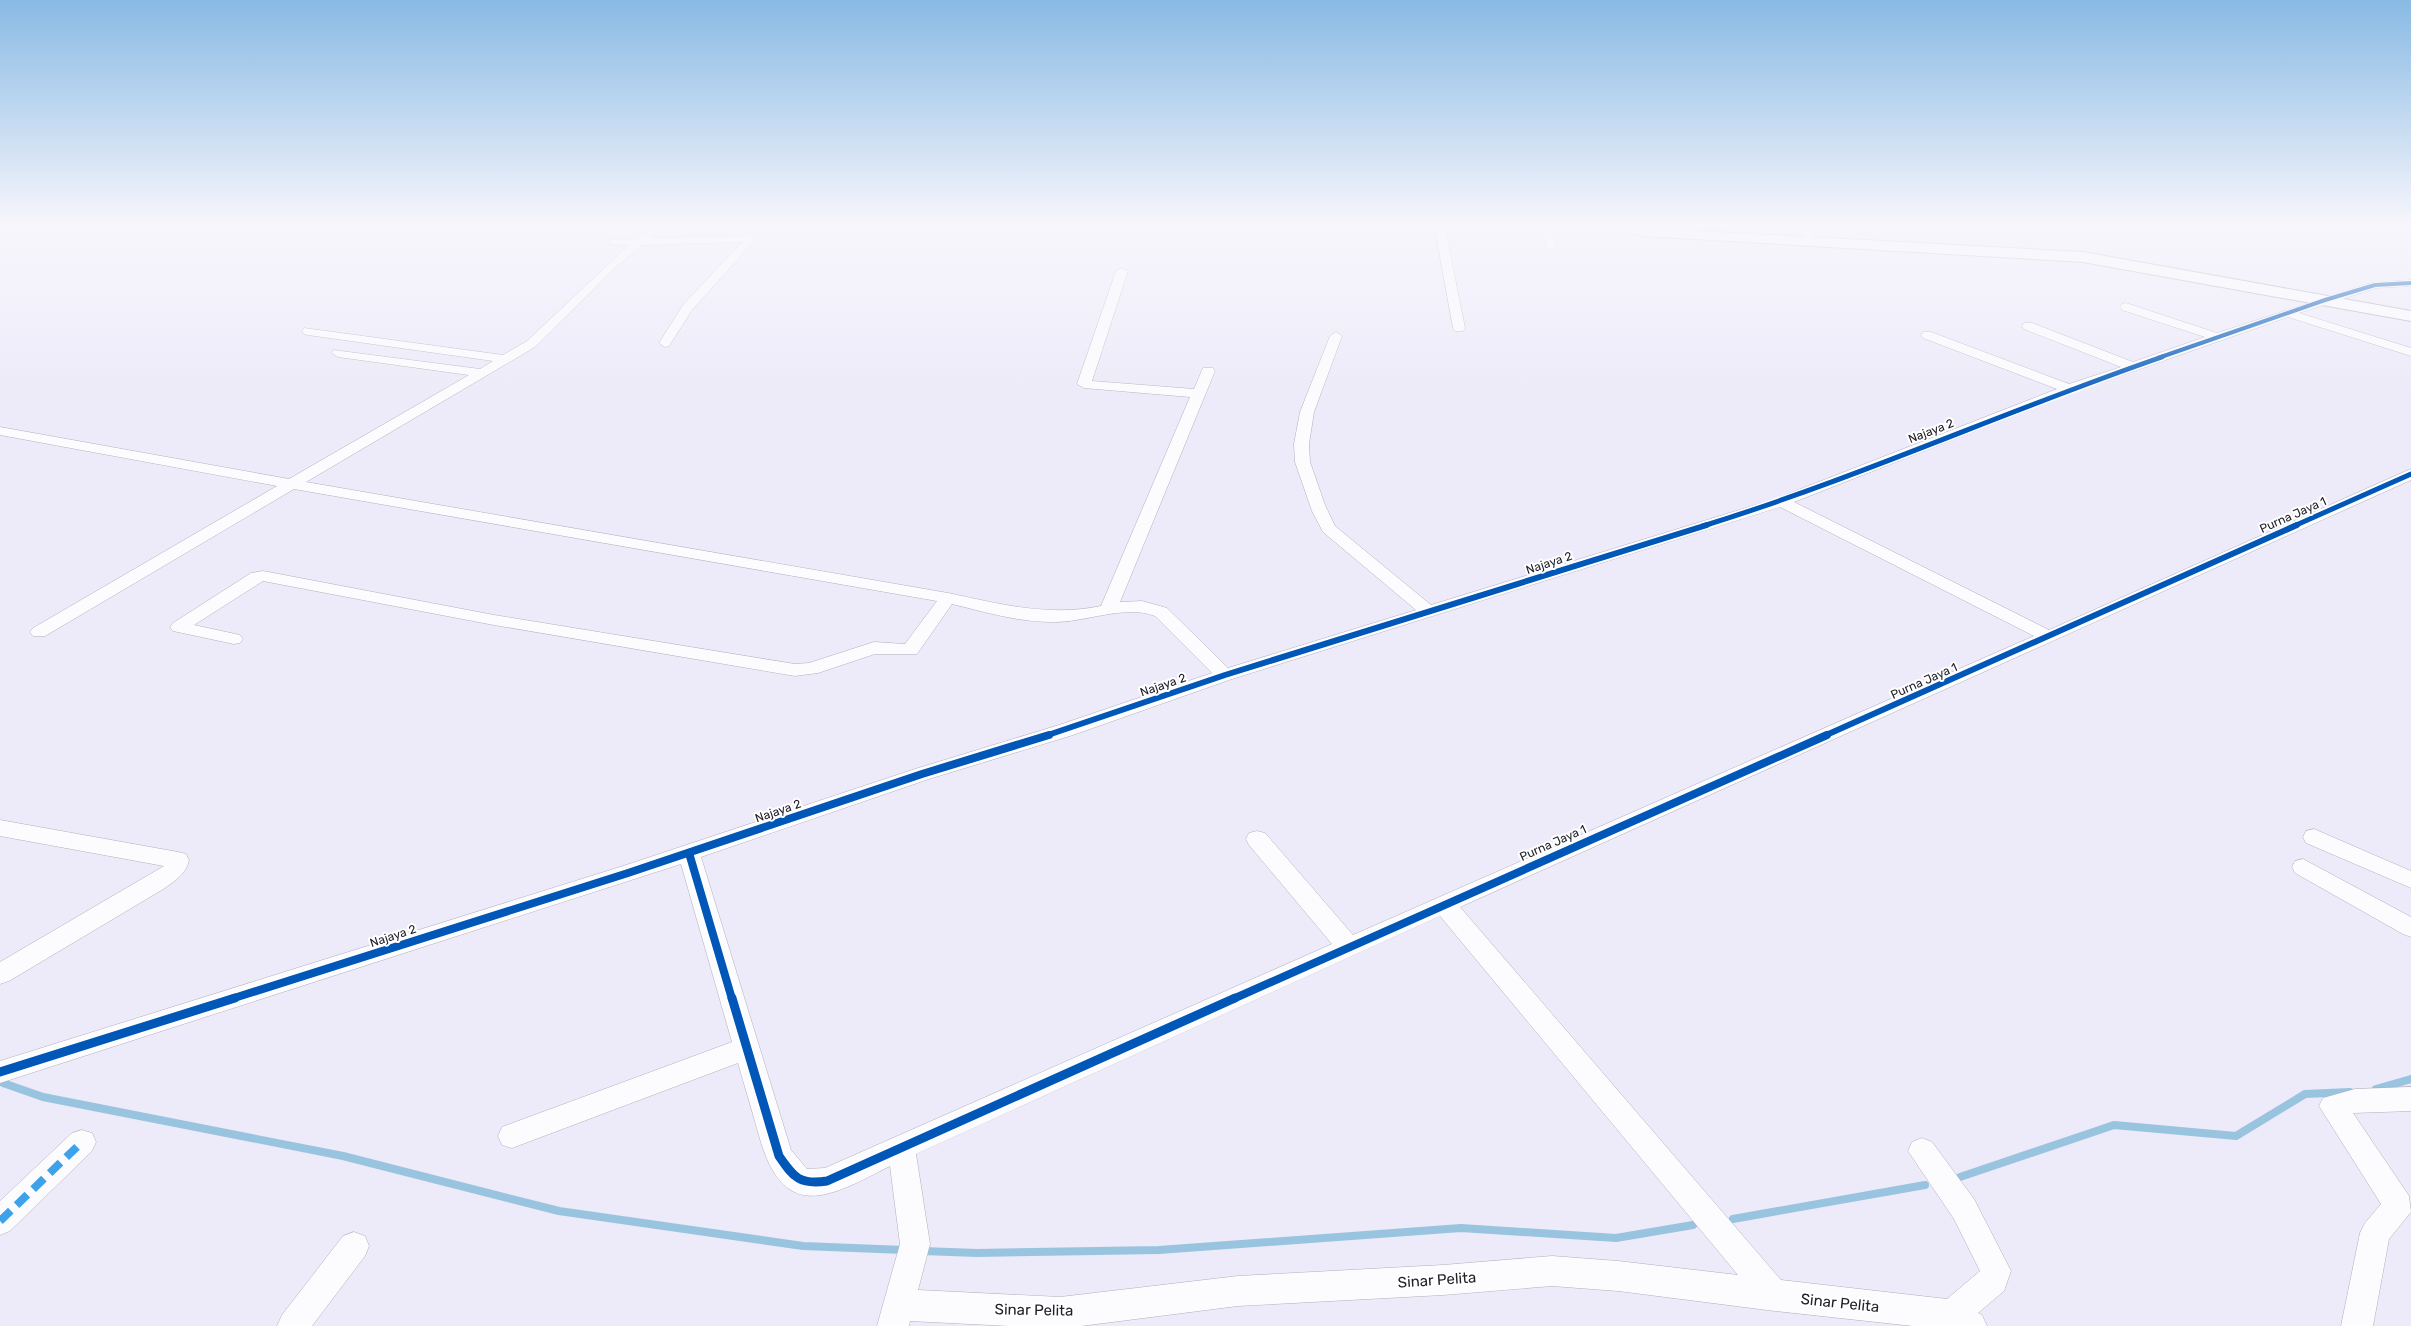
<svg xmlns="http://www.w3.org/2000/svg" width="2411" height="1326" font-family="Rubik,sans-serif">
<style>
.lines{fill:none;stroke-linecap:round;stroke-linejoin:round}
.stream{stroke:#99c4df;stroke-width:8}
.street-casing{stroke:#b2b0bb;stroke-width:1}
.secondary-casing{stroke:#b2b0bb;stroke-width:2}
.street{fill:#fcfcfe;fill-rule:evenodd}
.secondary{fill:#fcfcfe;fill-rule:evenodd}
.quiet{stroke:#3ea2eb;stroke-width:8;stroke-dasharray:15 8;stroke-linecap:butt}
.cycleway-far4-casing{stroke:#fff;stroke-width:5.5}
.cycleway-far3-casing{stroke:#fff;stroke-width:8}
.cycleway-far2-casing{stroke:#fff;stroke-width:9}
.cycleway-far1-casing{stroke:#fff;stroke-width:11}
.cycleway-casing{stroke:#fff;stroke-width:12}
.cycleway-far4{stroke:#0057b8;stroke-width:4}
.cycleway-far3{stroke:#0057b8;stroke-width:5}
.cycleway-far2{stroke:#0057b8;stroke-width:6}
.cycleway-far1{stroke:#0057b8;stroke-width:8}
.cycleway{stroke:#0057b8;stroke-width:9}
.labels{text-anchor:middle;dominant-baseline:central;stroke-width:4;stroke-linejoin:round;paint-order:stroke}
.street-label{font-size:12px;fill:#22202a;stroke:#fff}
.near-street-label{font-size:15px;fill:#22202a;stroke:#fff}
</style>
<rect width="100%" height="100%" fill="#edeaf9"/>
<g class="lines">
<g class="stream">
<polyline points="3,1083 43,1097 343,1156 559,1211 803,1246 904,1250"/>
<polyline points="2376,1089 2411,1079"/>
<polyline points="1960,1177 2114,1125 2236,1136 2305,1094 2350,1092"/>
<polyline points="1733,1219 1925,1185"/>
<polyline points="923,1251 977,1253 1159,1250 1461,1228 1616,1238 1693,1225"/>
</g>
<g class="street-casing">
<g id="street">
<polygon points="487,223 499,223 491,228 486,225"/>
<path d="M656 223H667L651 238 751 236 756 239 692 310 669 346 665 347 659 343 683 305 742 242 642 245 617 266 535 347 306 482 948 593C1000 604 1048 617 1101 606L1190 397 1084 388 1077 384 1116 271 1122 268 1128 271 1092 381 1194 389 1203 368H1213L1215 371 1120 602 1142 601 1167 608 1228 668 1416 610 1323 532 1312 511 1295 462 1294 444 1300 412 1330 336 1336 332 1342 336 1314 412 1309 444 1310 462 1325 505 1335 526 1431 605 1775 499 2057 389 1923 338 1921 335 1923 332H1931L2069 384 2121 367 2024 329 2022 326 2024 323H2032L2133 362 2205 337 2122 310 2120 307 2122 304 2126 303 2217 333 2371 283 2411 280V286L2376 288 2299 313 2411 348V356L2288 317 2074 392 1794 502 2049 630 2406 471 2411 469V480L1460 907 1781 1280 1947 1299 1980 1271 1954 1219 1908 1151 1912 1142 1922 1138 1932 1142 1974 1199 2011 1271 2004 1291 1978 1313 1982 1315 1987 1326H1913L1775 1311 1618 1291 1552 1286 1443 1295 1238 1306 1081 1326H1009L910 1321 909 1326H877L900 1244 890 1166C870 1176 848 1189 826 1194 776 1206 764 1154 754 1118 749 1100 743 1081 738 1063L512 1148 502 1145 498 1136 502 1127 732 1042 681 864 0 1083V1061L620 867 915 769 1059 725 1212 673 1155 616C1125 604 1084 623 1052 622 1018 622 985 612 952 604L917 654H875L818 673 795 676 494 625 263 581 194 625 240 635 243 639 240 643 234 644 173 631 170 627 173 623 251 573 263 571 494 615 795 664 809 663 874 642 905 644 937 601 294 489 45 636H33L30 632 33 628 277 486 0 435V427L289 479 469 375 338 357 332 353 333 350 480 369 493 361 308 335 304 334 302 331 304 328 503 355 527 341 629 245 610 244V240L637 239ZM1780 507 2034 636 1353 935 1265 833 1257 831 1249 833 1246 839 1249 845 1332 944 825 1168 807 1169 791 1150 701 857 929 779 1073 735 1232 679ZM1440 916 1738 1275 1618 1261 1552 1256 1443 1265 1238 1276 1060 1297 918 1290 930 1244 916 1154Z"/>
<polygon points="1434,223 1444,223 1465,328 1463,331 1455,331 1453,328"/>
<polygon points="1538,223 1548,223 1557,247 1556,249 1548,249 1547,247"/>
<polygon points="1603,223 1613,223 1606,232 1598,232 1597,230"/>
<polygon points="1798,223 1806,223 1819,243 1818,245 1810,245 1797,225"/>
<path d="M0 820 178 852 186 854 189 860C186 874 176 880 165 888L9 981 0 984V962L164 866 0 836Z"/>
<polygon points="2314,829 2411,871 2411,888 2306,843 2303,837 2306,831"/>
<polygon points="2303,859 2411,917 2411,937 2403,934 2295,873 2292,867 2295,861"/>
<polygon points="2411,1087 2411,1111 2353,1113 2409,1196 2411,1212 2389,1239 2373,1326 2341,1326 2360,1233 2365,1223 2381,1204 2319,1106 2323,1098 2355,1089"/>
<polygon points="82,1130 92,1133 96,1142 92,1151 10,1231 0,1235 0,1201 72,1133"/>
<polygon points="354,1232 365,1236 369,1246 365,1256 312,1326 277,1326 282,1315 343,1236"/>
</g>
</g>
<g class="secondary-casing">
<polygon id="secondary" points="1617,223 1632,223 1643,228 2083,252 2411,311 2411,321 2083,262 1643,236 1625,232"/>
</g>
<use href="#street" class="street"/>
<use href="#secondary" class="secondary"/>
<polyline class="quiet" points="0,1221 82,1142"/>
<g class="cycleway-far4-casing">
<polyline id="cycleway-far4" points="2158,358 2325,300 2375,285 2411,283"/>
</g>
<g class="cycleway-far3-casing">
<g id="cycleway-far3">
<path d="M1703 526C1858 478 2008 410 2162 357"/>
<polyline points="2294,526 2411,474"/>
</g>
</g>
<g class="cycleway-far2-casing">
<g id="cycleway-far2">
<polyline points="1045,736 1225,675 1707,525"/>
<polyline points="1824,736 2297,525"/>
</g>
</g>
<g class="cycleway-far1-casing">
<g id="cycleway-far1">
<polyline points="689,853 732,999"/>
<polyline points="231,999 628,873 922,774 1049,735"/>
<polyline points="1233,999 1827,735"/>
</g>
</g>
<g class="cycleway-casing">
<g id="cycleway">
<path d="M732 998 779 1156C794 1178 800 1185 827 1181L1235 998"/>
<polyline points="0,1072 235,998"/>
</g>
</g>
<use href="#cycleway-far4" class="cycleway-far4"/>
<use href="#cycleway-far3" class="cycleway-far3"/>
<use href="#cycleway-far2" class="cycleway-far2"/>
<use href="#cycleway-far1" class="cycleway-far1"/>
<use href="#cycleway" class="cycleway"/>
</g>
<linearGradient id="sky" x2="0" y2="1"><stop stop-color="#88bae4"/><stop offset="0.55" stop-color="#f7f6fc"/><stop offset="1" stop-color="#f7f6fc" stop-opacity="0"/></linearGradient>
<rect width="2411" height="408" fill="url(#sky)"/>
<g class="labels">
<g class="street-label">
<text transform="translate(1931 431) rotate(-21)">Najaya 2</text>
<text transform="translate(2293 515) rotate(-24)">Purna Jaya 1</text>
<text transform="translate(1549 563) rotate(-18)">Najaya 2</text>
<text transform="translate(1924 681) rotate(-24)">Purna Jaya 1</text>
<text transform="translate(1163 685) rotate(-19)">Najaya 2</text>
<text transform="translate(778 811) rotate(-19)">Najaya 2</text>
<text transform="translate(1553 843) rotate(-24)">Purna Jaya 1</text>
<text transform="translate(393 936) rotate(-18)">Najaya 2</text>
</g>
<g class="near-street-label">
<text transform="translate(1437 1280) rotate(-4)">Sinar Pelita</text>
<text transform="translate(1840 1303) rotate(6)">Sinar Pelita</text>
<text transform="translate(1034 1310) rotate(1)">Sinar Pelita</text>
</g>
</g>
</svg>
